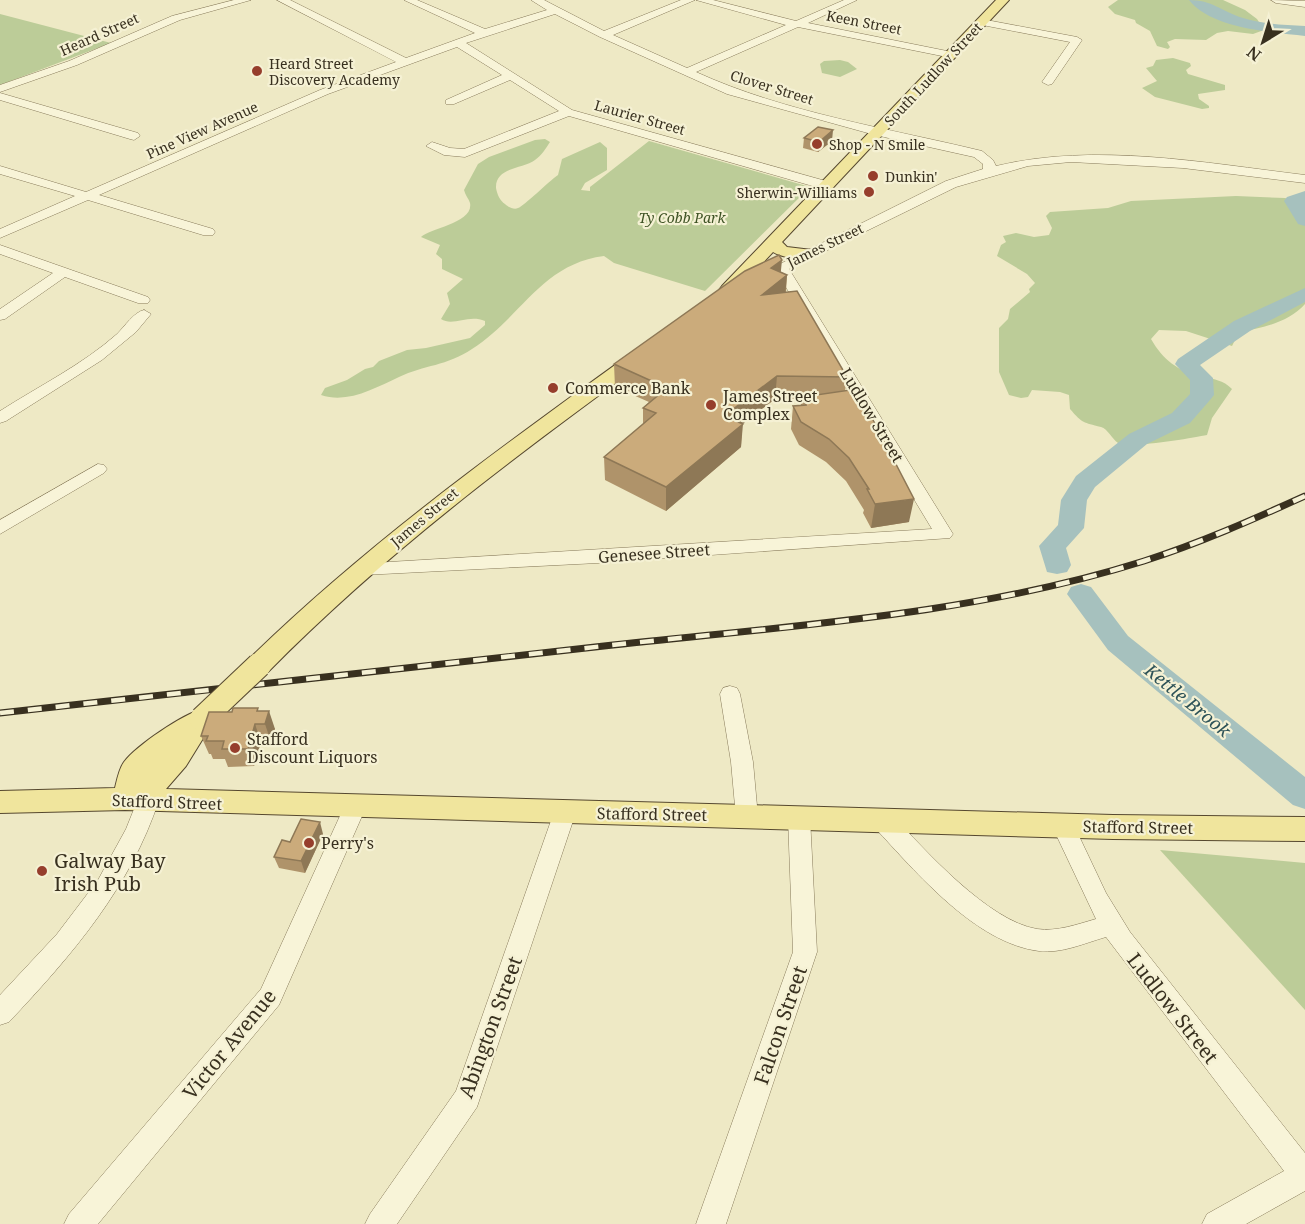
<svg xmlns="http://www.w3.org/2000/svg" width="1305" height="1224" font-family="'Noto Serif',serif">
<style>
.green{fill:#bccc98}
.lines{fill:none;stroke-linecap:round;stroke-linejoin:round}
.river{fill:#a6c1be;fill-rule:evenodd}
.minor-casing{stroke:#887b5b;stroke-width:1}
.major-casing{stroke:#56482f;stroke-width:2}
.minor{fill:#f8f4d8;fill-rule:evenodd}
.major{fill:#f0e59d;fill-rule:evenodd}
.rail-casing{stroke:#38301f;stroke-width:7}
.rail{stroke:#f5f1d4;stroke-width:4.5;stroke-dasharray:14;stroke-linecap:butt}
.major-bridge-casing{stroke:#56482f;stroke-width:26;stroke-linecap:butt}
.major-bridge{stroke:#f0e59d;stroke-width:24}
.wall{fill:#af936a}
.shaded-wall{fill:#8e7856}
.building{fill:#cbab7b;stroke:#8e7856;stroke-width:1.5}
.poi-dot{fill:#963e2c;stroke:#f5f1d4;stroke-width:2}
.labels{text-anchor:middle;dominant-baseline:central;stroke-width:4.5;stroke-linejoin:round;paint-order:stroke}
.far-street-label{font-size:14px;fill:#38301f;stroke:#f5f1d4}
.far-poi-label{font-size:14px;fill:#38301f;stroke:#f5f1d4;text-anchor:start}
.far-park-label{font-size:14px;font-style:italic;fill:#405426;stroke:#f5f1d4}
.poi-label{font-size:16px;fill:#38301f;stroke:#f5f1d4;text-anchor:start}
.street-label{font-size:16px;fill:#38301f;stroke:#f5f1d4}
.water-label{font-size:18px;font-style:italic;fill:#2e5358;stroke:#f5f1d4}
.near-poi-label{font-size:20px;fill:#38301f;stroke:#f5f1d4;text-anchor:start}
.near-street-label{font-size:20px;fill:#38301f;stroke:#f5f1d4}
</style>
<rect width="100%" height="100%" fill="#eee9c5"/>
<g class="green">
<polygon points="1118,0 1223,0 1245,10 1257,19 1264,30 1253,34 1228,31 1217,33 1206,40 1175,39 1167,42 1170,47 1168,49 1157,46 1150,31 1136,23 1135,20 1115,14 1108,7"/>
<polygon points="0,14 111,43 0,85"/>
<polygon points="1173,58 1190,63 1191,66 1186,70 1188,74 1225,85 1225,90 1198,94 1199,99 1209,106 1209,108 1202,109 1155,97 1142,88 1157,81 1146,68 1153,66 1156,60"/>
<polygon points="840,60 848,62 857,69 840,77 822,73 820,64 824,61"/>
<path d="M545 139 550 142C546 148 542 155 535 160 523 169 495 167 496 188 497 194 500 201 505 204 508 207 514 210 518 208 524 206 548 182 558 175L562 159 600 142 607 148V170L585 183 581 190 590 191V187L649 141 810 187 705 291 614 263 604 256C541 264 521 318 472 349 447 366 424 365 399 377 375 388 348 404 321 395L325 388 347 380 365 369 373 367 379 361 407 350 426 348 470 338 485 325V321C468 314 453 327 441 319L450 304 447 293 463 279 442 269V259L436 254 440 245 421 237C430 228 474 223 470 203 469 199 465 195 464 190L478 164 489 157 535 140Z"/>
<path d="M1236 196 1285 198 1305 204V304C1289 322 1263 328 1239 332L1232 346 1186 331 1159 330 1151 339C1163 360 1178 371 1202 377 1214 379 1223 380 1232 389L1212 418 1207 435C1192 438 1129 449 1118 443 1112 439 1108 429 1101 427 1083 422 1083 424 1070 409L1069 395 1060 392 1032 390 1028 397 1021 398 1009 395 999 372V328L1008 319 1010 309 1030 292 1029 289 1035 283 1027 274 997 256 1001 245 1006 242 1003 236 1016 233 1034 237 1049 235 1052 228 1046 216 1050 212 1108 208 1131 201Z"/>
<polygon points="1160,850 1305,863 1305,1010"/>
</g>
<g class="lines">
<g class="river">
<path d="M1189 0C1212 0 1221 11 1243 18 1263 24 1284 25 1305 26V36C1271 32 1212 29 1189 0Z"/>
<polygon points="1305,191 1305,226 1298,224 1284,201 1287,197"/>
<polygon points="1305,288 1305,302 1250,331 1200,365 1213,378 1214,395 1210,400 1190,423 1147,444 1095,487 1087,500 1084,528 1066,548 1071,565 1067,572 1057,574 1047,572 1039,546 1058,525 1061,500 1076,476 1129,434 1172,413 1190,394 1190,380 1175,364 1178,359 1234,321"/>
<polygon points="1081,584 1091,587 1128,636 1305,777 1305,809 1293,805 1108,650 1067,594 1071,587"/>
</g>
<g class="minor-casing">
<g id="minor">
<polygon points="234,0 251,0 180,20 77,65 0,92 0,85 69,61 172,16"/>
<path d="M277 0H290L406 58 475 33 404 0H417L485 29 547 10 531 0H544L604 31 681 0H695L613 35 687 68 786 25 696 0H713L796 21 844 0H857L808 23 952 52 957 55 952 58 798 27 696 72C786 113 887 128 982 151L993 160 996 166C1096 142 1204 163 1305 175V183L1183 168 1071 162 1028 166 956 187 789 269 953 534 950 538 598 563 363 575 356 574 354 569 356 564 932 529 778 274 769 277 762 273 946 181 983 169V164L974 157 875 135 727 94 600 37 555 14 466 43 572 110 833 183 834 186 828 190 823 189 569 116 465 157 444 155 426 146 432 142 450 148 464 149 559 111 510 80 454 104H446V100L502 75 457 47 328 94 99 195 213 229 215 232 213 235H203L88 200 0 238V229L75 196 0 174V166L86 192 320 90 396 62Z"/>
<polygon points="1271,0 1305,1 1305,7 1276,3"/>
<polygon points="981,19 1077,37 1082,40 1052,84 1048,85 1042,82 1070,42 977,24 977,20"/>
<polygon points="0,93 138,133 140,136 134,140 130,139 0,100"/>
<polygon points="0,245 148,297 150,300 148,303 138,303 65,277 5,319 0,320 0,309 53,273 0,254"/>
<path d="M144 310 151 314 136 332 102 360 6 421 0 423V411C39 386 82 365 117 334 125 326 134 312 144 310Z"/>
<polygon points="98,464 104,465 107,469 104,473 0,534 0,520"/>
<polygon points="730,686 737,688 740,694 753,762 758,817 755,824 747,826 739,824 736,817 731,762 720,694 723,688"/>
<path d="M148 791 156 794 159 800C130 888 72 955 9 1022L0 1025V995L57 934 98 880 126 829 140 794Z"/>
<polygon points="355,798 363,800 366,807 279,1005 98,1224 64,1224 69,1214 261,989 344,807 347,800"/>
<polygon points="565,803 573,805 576,812 477,1107 397,1224 365,1224 370,1214 456,1091 554,812 557,805"/>
<polygon points="799,809 807,811 810,818 817,952 726,1224 696,1224 793,952 788,818 791,811"/>
<path d="M883 812 891 814C925 850 988 921 1037 929 1057 932 1078 924 1096 919L1052 826 1055 819 1063 817 1071 819 1106 893 1130 932 1305 1153V1191L1246 1224H1202L1207 1214 1284 1171 1106 937C1085 943 1061 954 1039 951 975 943 916 872 875 828L872 821 875 814Z"/>
</g>
</g>
<g class="major-casing">
<g id="major">
<path d="M996 0H1009L782 242 787 247 812 250 815 254 812 258C801 260 783 258 773 252L734 294H722L719 290 722 286Z"/>
<path d="M640 350 647 352 650 356 647 360C514 457 384 554 268 672L259 674 250 672 246 665 250 658C368 543 500 448 633 352Z"/>
<path d="M202 709 211 712 215 719 186 766 166 789 1113 815 1305 817V841L1113 839 125 810 0 813V791L115 788C117 780 119 769 124 762 137 745 182 715 202 709Z"/>
</g>
</g>
<use href="#minor" class="minor"/>
<use href="#major" class="major"/>
<g class="rail-casing">
<path id="rail" d="M0 713C201 691 403 668 604 646 784 626 970 616 1144 561 1200 543 1252 520 1305 496"/>
</g>
<use href="#rail" class="rail"/>
<g class="major-bridge-casing">
<polyline id="major-bridge" points="202,719 259,665"/>
</g>
<use href="#major-bridge" class="major-bridge"/>
</g>
<g class="wall">
<polygon points="804,138 832,141 818,152 803,148"/>
<polygon points="781,272 787,275 786,292 847,377 845,391 909,522 871,528 863,513 864,510 846,481 826,462 799,445 791,429 793,406 801,405 801,399 775,399 742,424 741,447 666,511 605,480 604,457 643,424 643,408 649,402 615,387 614,364"/>
<polygon points="259,711 275,729 271,742 261,742 254,766 228,767 225,759 213,759 211,754 209,754 201,736"/>
<polygon points="323,834 305,873 279,868 274,857 290,842"/>
</g>
<g class="shaded-wall">
<polygon points="833,130 832,141 818,152 819,142"/>
<polygon points="782,260 780,280 787,275 785,297 762,295 771,268"/>
<polygon points="777,376 775,399 723,439 724,416"/>
<polygon points="743,424 741,447 666,511 666,487"/>
<polygon points="914,499 909,522 871,528 875,504"/>
<polygon points="269,711 275,729 271,742 265,724"/>
<polygon points="255,724 261,742 254,766 248,749"/>
<polygon points="320,822 323,834 305,873 301,861"/>
</g>
<g class="building">
<polygon points="818,127 833,130 819,142 804,138"/>
<polygon points="779,255 782,260 771,268 787,275 762,295 797,291 847,377 777,376 724,416 743,424 666,487 604,457 656,413 643,408 667,388 614,364 745,271"/>
<polygon points="857,389 914,499 875,504 867,489 869,489 849,458 829,439 801,422 793,406 806,405 802,397"/>
<polygon points="233,708 258,708 257,711 269,711 265,724 255,724 248,749 222,749 224,741 206,741 208,736 201,736 209,712 232,712"/>
<polygon points="301,819 320,822 301,861 274,857 282,840 290,842"/>
</g>
<g class="poi-dot">
<circle cx="257" cy="71" r="6"/>
<circle cx="817" cy="144" r="6"/>
<circle cx="873" cy="176" r="6"/>
<circle cx="869" cy="192" r="6"/>
<circle cx="553" cy="388" r="6"/>
<circle cx="711" cy="405" r="6"/>
<circle cx="235" cy="748" r="6"/>
<circle cx="309" cy="843" r="6"/>
<circle cx="42" cy="871" r="6"/>
</g>
<g class="labels">
<g class="far-street-label">
<text transform="translate(864 22) rotate(11)">Keen Street</text>
<text transform="translate(99 34) rotate(-24)">Heard Street</text>
<text transform="translate(933 74) rotate(-47)">South Ludlow Street</text>
<text transform="translate(772 87) rotate(17)">Clover Street</text>
<text transform="translate(640 117) rotate(16)">Laurier Street</text>
<text transform="translate(202 130) rotate(-24)">Pine View Avenue</text>
<text transform="translate(825 245) rotate(-26)">James Street</text>
<text transform="translate(424 517) rotate(-40)">James Street</text>
</g>
<g class="far-poi-label">
<text x="269" y="63">Heard Street<tspan x="269" dy="16">Discovery Academy</tspan></text>
<text x="829" y="144">Shop - N Smile</text>
<text x="885" y="176">Dunkin'</text>
<text x="857" y="192" text-anchor="end">Sherwin-Williams</text>
</g>
<g class="far-park-label">
<text x="682" y="217">Ty Cobb Park</text>
</g>
<g class="poi-label">
<text x="565" y="388">Commerce Bank</text>
<text x="723" y="396">James Street<tspan x="723" dy="18">Complex</tspan></text>
<text x="247" y="739">Stafford<tspan x="247" dy="18">Discount Liquors</tspan></text>
<text x="321" y="843">Perry's</text>
</g>
<g class="street-label">
<text transform="translate(872 415) rotate(59)">Ludlow Street</text>
<text transform="translate(654 553) rotate(-4)">Genesee Street</text>
<text transform="translate(167 802) rotate(2)">Stafford Street</text>
<text transform="translate(652 814) rotate(1)">Stafford Street</text>
<text transform="translate(1138 827) rotate(1)">Stafford Street</text>
</g>
<g class="water-label">
<text transform="translate(1188 700) rotate(39)">Kettle Brook</text>
</g>
<g class="near-poi-label">
<text x="54" y="860">Galway Bay<tspan x="54" dy="23">Irish Pub</tspan></text>
</g>
<g class="near-street-label">
<text transform="translate(1173 1008) rotate(52)">Ludlow Street</text>
<text transform="translate(780 1025) rotate(-71)">Falcon Street</text>
<text transform="translate(490 1027) rotate(-70)">Abington Street</text>
<text transform="translate(229 1044) rotate(-51)">Victor Avenue</text>
</g>
</g>
<g transform="translate(1263 42) rotate(218)" stroke="#f5f1d4" stroke-width="4.5" paint-order="stroke">
<path d="M0-4.5L10 22L0 15L-10 22Z" fill="#38301f"/>
<text y="-9" font-size="16" font-weight="bold" text-anchor="middle" fill="#38301f">N</text>
</g>
</svg>
